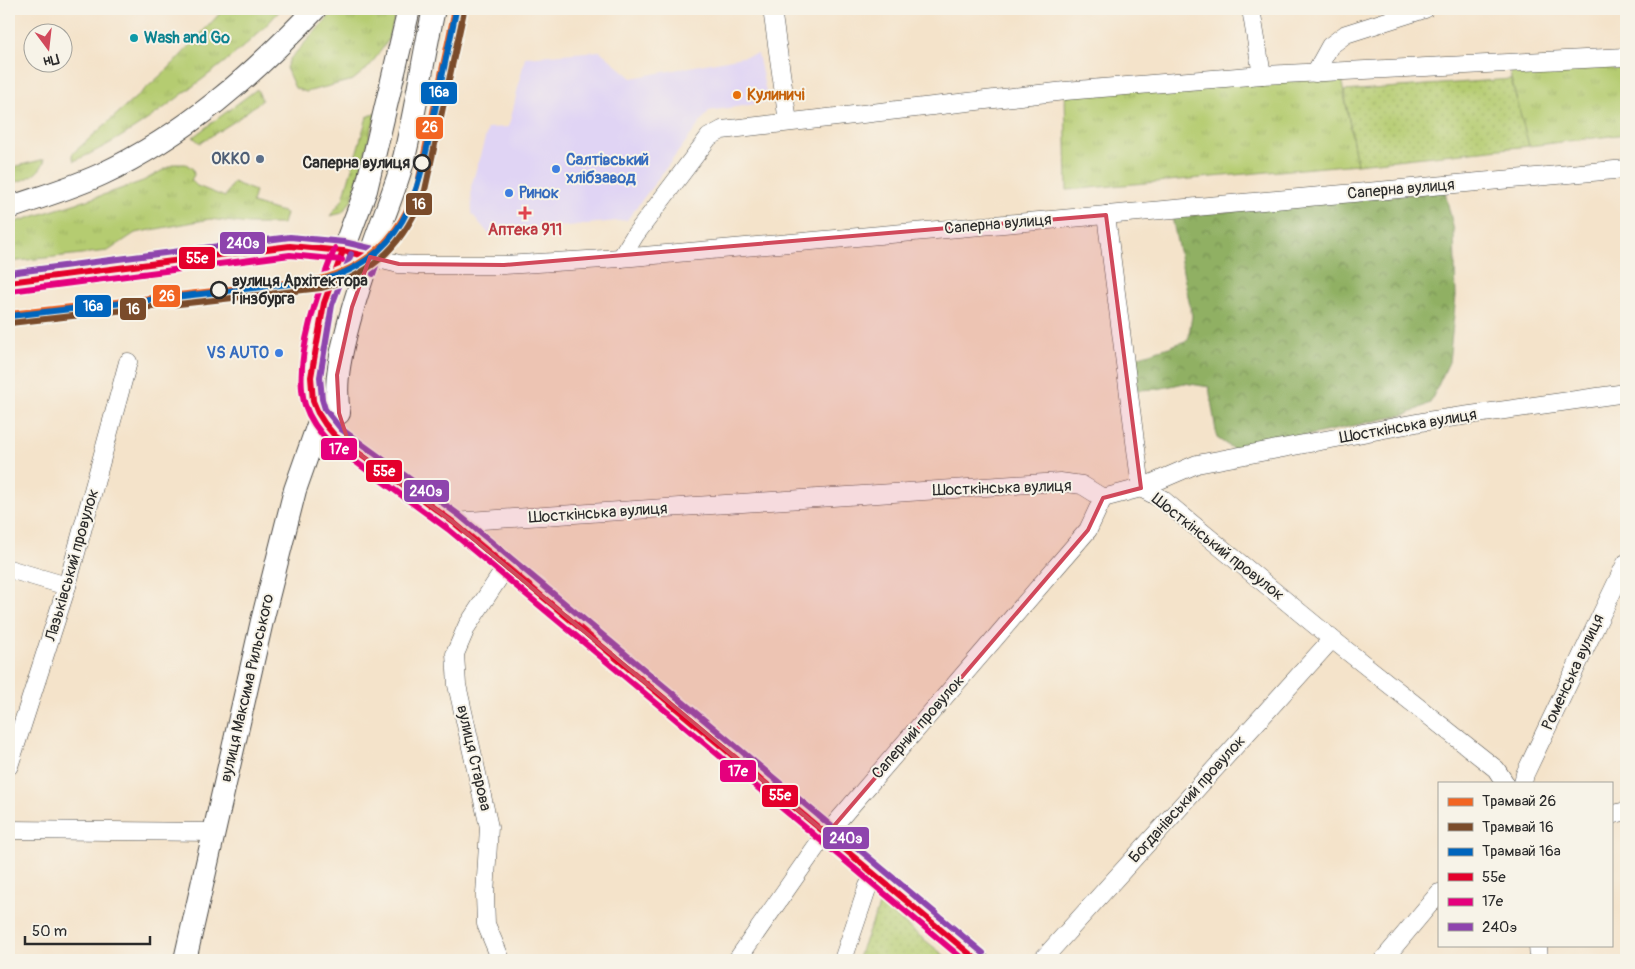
<svg xmlns="http://www.w3.org/2000/svg" width="1635" height="969" font-family="Pangolin,sans-serif">
<style>
.built{fill:#e0d4f4}
.grass{fill:url(#grass-tufts);stroke:#707c4e}
.forest{fill:url(#forest-crowns);stroke:#5e6e47}
.park{fill:url(#park-dots);stroke:#707c4e}
.lines{fill:none;stroke-linecap:round;stroke-linejoin:round}
.minor-casing{stroke:#494743;stroke-width:19}
.major-casing{stroke:#494743;stroke-width:24}
.minor{stroke:#fff;stroke-width:18}
.major{stroke:#fff;stroke-width:22}
.bus-1-casing{stroke:#f7f3e8;stroke-width:10}
.bus-2-casing{stroke:#f7f3e8;stroke-width:10}
.bus-3-casing{stroke:#f7f3e8;stroke-width:10}
.bus-1{stroke:#e4002b;stroke-width:6}
.bus-2{stroke:#e5007d;stroke-width:6}
.bus-3{stroke:#8e44ad;stroke-width:6}
.tram-1-casing{stroke:#f7f3e8;stroke-width:10}
.tram-2-casing{stroke:#f7f3e8;stroke-width:10}
.tram-3-casing{stroke:#f7f3e8;stroke-width:10}
.tram-1{stroke:#f26522;stroke-width:6}
.tram-2{stroke:#7a4b2a;stroke-width:6}
.tram-3{stroke:#0065bd;stroke-width:6}
.marked{fill:#d1495b;fill-opacity:0.2;stroke:#d1495b;stroke-width:4;stroke-linejoin:round}
.culture-dot{fill:#0f9aa8;stroke:#f7f3e8;stroke-width:2}
.food-dot{fill:#e8710a;stroke:#f7f3e8;stroke-width:2}
.service-dot{fill:#5c6f8a;stroke:#f7f3e8;stroke-width:2}
.stop-dot{fill:#f7f3e8;stroke:#2b2b2b;stroke-width:2.5}
.shop-dot{fill:#3f7fe0;stroke:#f7f3e8;stroke-width:2}
.health-dot{fill:#e0444e;stroke:#f7f3e8;stroke-width:2}
.labels{text-anchor:middle;dominant-baseline:central;stroke-width:4;stroke-linejoin:round;paint-order:stroke}
.culture-label{font-size:16px;font-weight:bold;fill:#0d838f;stroke:#f7f3e8;text-anchor:start}
.food-label{font-size:16px;font-weight:bold;fill:#c56008;stroke:#f7f3e8;text-anchor:start}
.service-label{font-size:16px;font-weight:bold;fill:#4e5e75;stroke:#f7f3e8;text-anchor:end}
.shop-label{font-size:16px;font-weight:bold;fill:#366cbe;stroke:#f7f3e8;text-anchor:start}
.stop-label{font-size:16px;font-weight:bold;fill:#2b2b2b;stroke:#f7f3e8;text-anchor:end}
.street-label{font-size:16px;fill:#2b2b2b;stroke:#f7f3e8}
.health-label{font-size:16px;font-weight:bold;fill:#be3a42;stroke:#f7f3e8}
.line-badge{stroke:#f7f3e8;stroke-width:2}
.badge-label{font-size:14px;text-anchor:middle;font-weight:bold;fill:#fff}
</style>
<defs>
<pattern id="grass-tufts" width="24" height="20" patternUnits="userSpaceOnUse" patternTransform="scale(1.25)"><rect width="24" height="20" fill="#b5cc71"/><path d="M3 7l-1-3M5 7V3M7 7l1-3M15 17l-1-3M17 17v-4M19 17l1-3" fill="none" stroke="#9caf62"/></pattern>
<pattern id="forest-crowns" width="20" height="18" patternUnits="userSpaceOnUse" patternTransform="scale(1.25)"><rect width="20" height="18" fill="#90b063"/><path d="M2 6a3 3 0 1 1 6 0M12 15a3 3 0 1 1 6 0" fill="none" stroke="#768f52"/></pattern>
<pattern id="park-dots" width="8" height="8" patternUnits="userSpaceOnUse" patternTransform="scale(1.25)"><rect width="8" height="8" fill="#b5cc71"/><path d="M2 2h.1M6 6h.1" fill="none" stroke="#9caf62" stroke-width="1.8" stroke-linecap="round"/></pattern>
</defs>
<rect width="100%" height="100%" fill="#f7f3e8"/>
<filter id="ink" filterUnits="userSpaceOnUse"><feTurbulence type="fractalNoise" baseFrequency=".02" numOctaves="2"/><feDisplacementMap in="SourceGraphic" scale="10" xChannelSelector="R" yChannelSelector="G"/><feConvolveMatrix kernelMatrix="1 2 1 2 8 2 1 2 1" color-interpolation-filters="sRGB"/></filter>
<filter id="wash" filterUnits="userSpaceOnUse"><feTurbulence type="fractalNoise" baseFrequency=".0096" numOctaves="4" result="noise"/><feDisplacementMap in="SourceGraphic" scale="20" xChannelSelector="R" yChannelSelector="G"/><feGaussianBlur stdDeviation="1.12" result="paint"/><feColorMatrix in="noise" values="0 0 0 0 0 0 0 0 0 0 0 0 0 0 0 0 0 1.4 0 .05"/><feComposite in="paint" operator="in"/></filter>
<g filter="url(#wash)">
<rect width="100%" height="100%" fill="#f4e3ca"/>
<polygon class="built" points="600,51 632,78 758,54 768,102 709,111 627,220 489,234 472,214 471,187 488,128 509,127 525,57"/>
<g class="grass">
<path d="M224 9H281C256 39 224 63 192 87 155 115 117 143 74 161L72 154 169 68Z"/>
<polygon points="336,9 398,9 387,42 369,67 353,80 306,92 295,88 286,68 290,59"/>
<polygon points="1626,57 1626,134 1529,146 1511,79 1509,63"/>
<polygon points="1340,72 1357,164 1067,190 1065,91"/>
<polygon points="257,89 262,100 235,121 200,143 193,137"/>
<polygon points="376,113 352,200 342,213 330,216 343,199 367,117"/>
<path d="M45 159C40 176 24 180 9 184V168Z"/>
<polygon points="174,164 186,164 193,169 194,175 191,180 197,186 225,197 233,182 255,191 252,203 286,213 283,224 248,224 210,219 135,233 108,251 9,262 9,224 103,195 143,181"/>
</g>
<polygon class="forest" points="1445,191 1454,231 1456,296 1449,362 1430,403 1408,414 1236,451 1217,438 1209,387 1184,383 1158,389 1137,390 1133,358 1169,347 1188,340 1192,316 1172,217"/>
<g class="park">
<polygon points="1511,79 1529,146 1357,164 1344,91"/>
<polygon points="880,904 946,957 944,960 857,960"/>
</g>
</g>
<g filter="url(#ink)">
<g class="lines">
<g class="minor-casing">
<g id="minor">
<polyline points="772,9 788,122"/>
<polyline points="1251,9 1262,75"/>
<polyline points="1315,73 1330,46 1346,34 1425,9"/>
<polyline points="1106,215 1141,488 1162,499 1332,639 1496,769 1505,783"/>
<polyline points="370,257 399,264 417,265 504,265 621,258 1626,169"/>
<polyline points="621,258 635,235 709,137 722,130 1065,91 1262,75 1626,57"/>
<polyline points="453,522 1060,482 1082,485 1103,498 1141,488 1197,464 1427,421 1626,393"/>
<polyline points="9,569 67,586"/>
<polyline points="9,766 67,586 128,362"/>
<polyline points="1523,783 1525,774 1626,563"/>
<polyline points="1611,815 1626,811"/>
<polyline points="9,830 214,832"/>
<polyline points="1538,945 1539,960"/>
<polyline points="501,960 486,924 485,895 489,827 457,685 455,654 467,626 506,567"/>
<polyline points="737,960 818,844 1088,530 1103,498"/>
<polyline points="843,960 868,886 876,876"/>
<polyline points="1042,960 1332,639"/>
<polyline points="1383,960 1439,893"/>
</g>
</g>
<g class="major-casing">
<g id="major">
<polyline points="409,9 366,190 325,299 310,370 311,391 315,407 325,427 335,436 453,522 977,960"/>
<path d="M9 208C40 197 72 188 102 174 185 135 253 75 315 9"/>
<polyline points="9,282 290,246 343,251 356,254"/>
<path d="M339 413C335 389 338 369 343 346 351 311 362 277 374 244 384 215 396 187 404 158 416 109 423 58 434 9"/>
<polyline points="185,960 262,621 295,490 320,419 336,398"/>
</g>
</g>
<use href="#minor" class="minor"/>
<use href="#major" class="major"/>
<g class="bus-1-casing">
<g id="bus-1">
<polyline points="343,251 324,303 311,377 313,401 318,413 325,424 335,436 453,522 977,960"/>
<polyline points="9,282 290,246 343,251 370,257 365,271"/>
</g>
</g>
<g class="bus-2-casing">
<g id="bus-2">
<path d="M335 248C319 288 292 363 305 405 310 420 319 432 330 443L448 529 964 960"/>
<polyline points="10,291 290,255 342,260"/>
</g>
</g>
<g class="bus-3-casing">
<g id="bus-3">
<polyline points="351,254 332,305 320,377 322,399 325,409 341,429 459,515 983,953"/>
<polyline points="9,273 290,237 344,242 374,249 377,252 379,257 373,274"/>
</g>
</g>
<use href="#bus-1" class="bus-1"/>
<use href="#bus-2" class="bus-2"/>
<use href="#bus-3" class="bus-3"/>
<g class="tram-1-casing">
<path id="tram-1" d="M9 314 320 279C371 266 399 235 417 187L455 9"/>
</g>
<g class="tram-2-casing">
<path id="tram-2" d="M10 323 321 288C375 275 406 241 425 190L464 11"/>
</g>
<g class="tram-3-casing">
<path id="tram-3" d="M10 316 323 280C408 256 418 191 434 115 441 80 449 46 456 11"/>
</g>
<use href="#tram-1" class="tram-1"/>
<use href="#tram-2" class="tram-2"/>
<use href="#tram-3" class="tram-3"/>
</g>
</g>
<path class="marked" d="M1106 215 1141 488 1103 498 1088 530 827 834 453 522 350 447 339 413 337 375 352 307 370 257 399 264 504 265Z"/>
<circle class="culture-dot" cx="134" cy="38" r="5"/>
<circle class="food-dot" cx="737" cy="95" r="5"/>
<circle class="service-dot" cx="260" cy="159" r="5"/>
<g class="stop-dot">
<circle cx="422" cy="163" r="8"/>
<circle cx="219" cy="290" r="8"/>
</g>
<g class="shop-dot">
<circle cx="556" cy="169" r="5"/>
<circle cx="509" cy="193" r="5"/>
<circle cx="279" cy="353" r="5"/>
</g>
<path class="health-dot" d="M522.5 205.5h5v5h5v5h-5v5h-5v-5h-5v-5h5z"/>
<g class="labels">
<g class="culture-label">
<text x="144" y="38">Wash and Go</text>
</g>
<g class="food-label">
<text x="747" y="95">Кулиничі</text>
</g>
<g class="service-label">
<text x="250" y="159">ОККО</text>
</g>
<g class="shop-label">
<text x="566" y="160">Салтівський<tspan x="566" dy="18">хлібзавод</tspan></text>
<text x="519" y="193">Ринок</text>
<text x="269" y="353" text-anchor="end">VS AUTO</text>
</g>
<g class="stop-label">
<text x="410" y="163">Саперна вулиця</text>
<text x="232" y="281" text-anchor="start">вулиця Архітектора<tspan x="232" dy="18">Гінзбурга</tspan></text>
</g>
<g class="street-label">
<text transform="translate(1401 189) rotate(-5)">Саперна вулиця</text>
<text transform="translate(998 224) rotate(-5)">Саперна вулиця</text>
<text transform="translate(1408 426) rotate(-10)">Шосткінська вулиця</text>
<text transform="translate(1002 488) rotate(-2)">Шосткінська вулиця</text>
<text transform="translate(598 513) rotate(-4)">Шосткінська вулиця</text>
<text transform="translate(1218 547) rotate(38)">Шосткінський провулок</text>
<text transform="translate(72 565) rotate(-74)">Лазьківський провулок</text>
<text transform="translate(1573 672) rotate(-65)">Роменська вулиця</text>
<text transform="translate(247 688) rotate(-77)">вулиця Максима Рильського</text>
<text transform="translate(918 727) rotate(-49)">Саперний провулок</text>
<text transform="translate(474 758) rotate(77)">вулиця Старова</text>
<text transform="translate(1187 799) rotate(-48)">Богданівський провулок</text>
</g>
<g class="health-label">
<text x="525" y="230">Аптека 911</text>
</g>
</g>
<g class="line-badge">
<rect x="420" y="81" width="38" height="24" rx="5" fill="#0065bd"/>
<rect x="415" y="116" width="29" height="24" rx="5" fill="#f26522"/>
<rect x="405" y="192" width="28" height="24" rx="5" fill="#7a4b2a"/>
<rect x="219" y="231" width="47" height="24" rx="5" fill="#8e44ad"/>
<rect x="178" y="246" width="38" height="24" rx="5" fill="#e4002b"/>
<rect x="152" y="284" width="29" height="24" rx="5" fill="#f26522"/>
<rect x="74" y="294" width="38" height="24" rx="5" fill="#0065bd"/>
<rect x="119" y="297" width="28" height="24" rx="5" fill="#7a4b2a"/>
<rect x="320" y="437" width="38" height="24" rx="5" fill="#e5007d"/>
<rect x="365" y="459" width="38" height="24" rx="5" fill="#e4002b"/>
<rect x="403" y="479" width="47" height="24" rx="5" fill="#8e44ad"/>
<rect x="719" y="759" width="38" height="24" rx="5" fill="#e5007d"/>
<rect x="761" y="784" width="38" height="24" rx="5" fill="#e4002b"/>
<rect x="822" y="826" width="48" height="24" rx="5" fill="#8e44ad"/>
</g>
<g class="badge-label">
<text x="439" y="97">16a</text>
<text x="430" y="132">26</text>
<text x="419" y="209">16</text>
<text x="243" y="248">240э</text>
<text x="197" y="263">55е</text>
<text x="167" y="301">26</text>
<text x="93" y="311">16a</text>
<text x="133" y="314">16</text>
<text x="339" y="454">17е</text>
<text x="384" y="476">55е</text>
<text x="426" y="496">240э</text>
<text x="738" y="776">17е</text>
<text x="780" y="800">55е</text>
<text x="846" y="843">240э</text>
</g>
<rect width="1635" height="969" fill="none" stroke="#f7f3e8" stroke-width="30"/>
<rect x="1438" y="782" width="175" height="165" fill="#f7f3e8" stroke="#a5a39c"/>
<rect x="1448" y="798" width="25" height="8" fill="#f26522" stroke="#a5a39c"/>
<text x="1482" y="806" font-size="15" fill="#2b2b2b">Трамвай 26</text>
<rect x="1448" y="823" width="25" height="8" fill="#7a4b2a" stroke="#a5a39c"/>
<text x="1482" y="832" font-size="15" fill="#2b2b2b">Трамвай 16</text>
<rect x="1448" y="848" width="25" height="8" fill="#0065bd" stroke="#a5a39c"/>
<text x="1482" y="856" font-size="15" fill="#2b2b2b">Трамвай 16a</text>
<rect x="1448" y="873" width="25" height="8" fill="#e4002b" stroke="#a5a39c"/>
<text x="1482" y="882" font-size="15" fill="#2b2b2b">55е</text>
<rect x="1448" y="898" width="25" height="8" fill="#e5007d" stroke="#a5a39c"/>
<text x="1482" y="906" font-size="15" fill="#2b2b2b">17е</text>
<rect x="1448" y="923" width="25" height="8" fill="#8e44ad" stroke="#a5a39c"/>
<text x="1482" y="932" font-size="15" fill="#2b2b2b">240э</text>
<g transform="translate(48 48) rotate(165)"><circle r="24" fill="#f7f3e8" stroke="#a5a39c"/>
<path d="M0-4L9 19L0 12L-9 19Z" fill="#d1495b"/>
<text y="-8" font-size="14" font-weight="bold" text-anchor="middle" fill="#2b2b2b">Пн</text>
</g>
<path d="M25 936v8h125v-8" fill="none" stroke="#2b2b2b" stroke-width="2.5"/>
<text x="32" y="936" font-size="15" fill="#2b2b2b" stroke="#f7f3e8" stroke-width="4" paint-order="stroke">50 m</text>
</svg>
